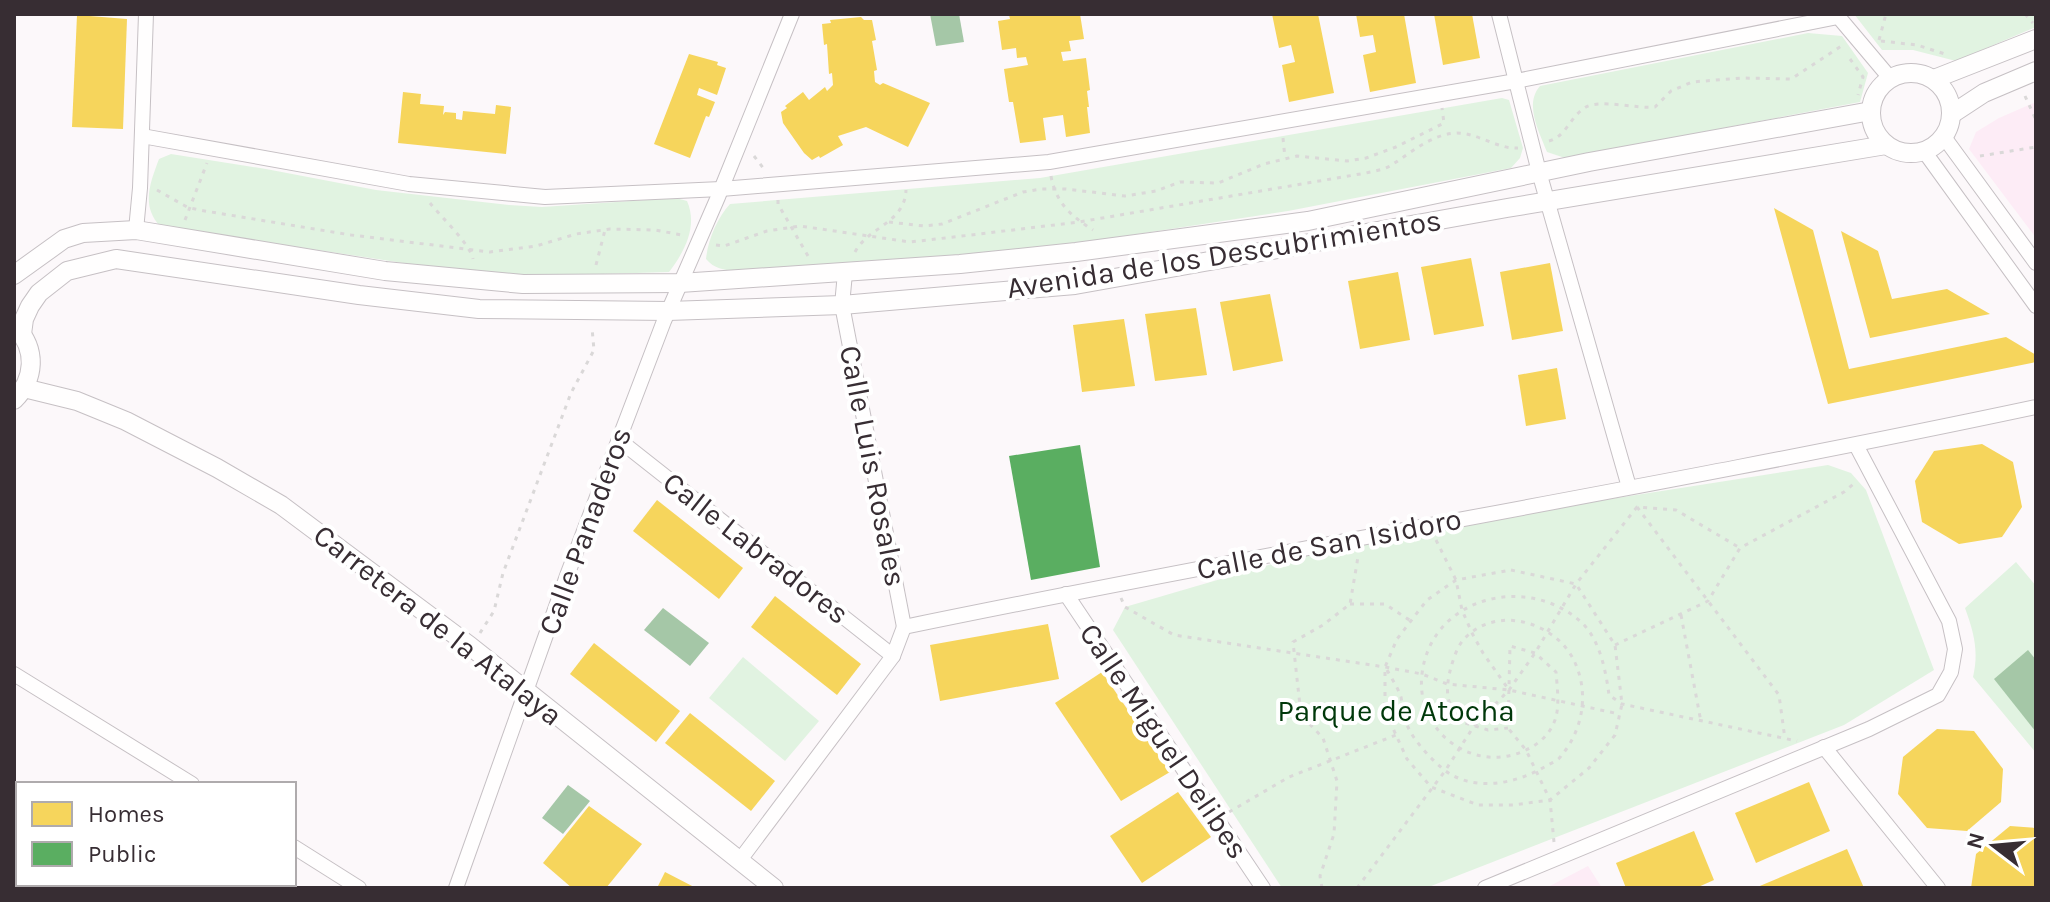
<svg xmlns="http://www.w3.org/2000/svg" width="2050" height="902" font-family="Karla,sans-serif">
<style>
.built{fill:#fdecf6}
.green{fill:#e1f3e1}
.water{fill:#a5c7a7}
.homes{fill:#f6d55c}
.public{fill:#5aae61}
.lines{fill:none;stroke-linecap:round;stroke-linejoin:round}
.minor-casing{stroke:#c6c0c4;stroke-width:16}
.tertiary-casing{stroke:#c6c0c4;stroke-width:20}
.path{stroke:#dad8d8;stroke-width:3;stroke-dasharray:4 6;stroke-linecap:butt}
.minor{stroke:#fffefe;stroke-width:14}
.tertiary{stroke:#fffefe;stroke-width:18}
.labels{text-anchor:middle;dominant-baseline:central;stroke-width:8;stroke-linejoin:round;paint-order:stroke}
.street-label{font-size:30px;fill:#372d33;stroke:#fff}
.park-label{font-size:30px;fill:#00380a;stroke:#fff}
</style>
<rect width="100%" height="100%" fill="#fcf8fa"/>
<g class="built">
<polygon points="2036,102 2036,238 1969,149 1976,132 1999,118"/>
<polygon points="1588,866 1602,888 1546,888"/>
</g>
<g class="green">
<polygon points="1854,14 2036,14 2036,27 1956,61 1913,50 1882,50"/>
<path d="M1808 33 1842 36 1868 73 1860 102 1565 158 1547 152C1539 132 1524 104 1540 86Z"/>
<path d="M1502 98 1509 100 1523 148 1520 158 1511 168 1288 211 1079 243 982 254 750 270C732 270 718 273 706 259 708 240 717 218 730 204L1040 178Z"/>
<path d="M171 154 266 169 376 190 509 205 542 207 676 198 687 201C698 226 685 251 669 272L535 276 423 266 160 226C141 206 150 183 159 159Z"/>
<polygon points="1828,465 1851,473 1866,490 1934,670 1844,725 1426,888 1282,888 1113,630 1125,607 1361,538"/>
<path d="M2016 562 2036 586V753L1973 677C1979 651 1974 633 1965 608Z"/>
<polygon points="743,657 819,721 785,761 709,698"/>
</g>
<g class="water">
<polygon points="930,14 959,14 964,42 936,46"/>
<polygon points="663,608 709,643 690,666 644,630"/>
<polygon points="2028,650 2036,660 2036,732 1994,679"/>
<polygon points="568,785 590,801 563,834 542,818"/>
</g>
<g class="homes">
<polygon points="1013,14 1080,14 1084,39 1069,41 1071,51 1061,52 1063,61 1086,58 1090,90 1087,91 1089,107 1087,107 1090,133 1066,137 1063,115 1043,118 1046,140 1020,143 1013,102 1009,102 1004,69 1028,65 1026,57 1017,58 1016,48 1002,50 998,21 1010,19 1009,15"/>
<polygon points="1272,14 1318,14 1334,93 1289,102 1282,65 1295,62 1291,45 1279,48"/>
<polygon points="1356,14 1404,14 1416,83 1370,92 1363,55 1376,52 1373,35 1360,37"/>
<polygon points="1434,14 1472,14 1480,58 1443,65"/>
<polygon points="77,15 127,19 123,129 72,127"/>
<polygon points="861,17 864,20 872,20 876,40 872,41 877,70 874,71 875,82 880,85 883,83 930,103 908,147 866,127 838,136 843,145 820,158 819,156 812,160 804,153 783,123 781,112 787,108 785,106 803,92 809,100 825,87 827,91 833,85 832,73 829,74 827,44 824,45 822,24 831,23 830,20"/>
<polygon points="689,54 718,62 717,65 726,68 717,95 699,88 697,95 715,102 709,117 706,116 690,158 654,144"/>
<polygon points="403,92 421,94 420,104 444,106 443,115 445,112 456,113 456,119 462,120 463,111 495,114 496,105 511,107 506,154 398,143"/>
<polygon points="1774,208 1813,230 1849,369 2006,337 2036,355 2036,362 1828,404"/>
<polygon points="1841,231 1878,251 1892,299 1947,289 1990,314 1870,338"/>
<polygon points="1471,258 1484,326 1434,335 1421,267"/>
<polygon points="1550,263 1563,331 1512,340 1500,272"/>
<polygon points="1398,272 1410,340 1360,349 1348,281"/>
<polygon points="1270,294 1283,361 1233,371 1220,302"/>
<polygon points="1196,308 1207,375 1155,381 1145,314"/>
<polygon points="1124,319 1135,386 1082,392 1073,325"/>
<polygon points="1557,368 1566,419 1526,426 1518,375"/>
<polygon points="1982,444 2013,462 2022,507 2002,537 1959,544 1922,522 1915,481 1934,451"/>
<polygon points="657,500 743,568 719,599 633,531"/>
<polygon points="775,596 861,664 837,695 751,627"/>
<polygon points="1048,624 1059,679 940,701 930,645"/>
<polygon points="594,643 680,711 656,742 570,674"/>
<polygon points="1102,672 1170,772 1121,801 1055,703"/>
<polygon points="690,713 775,781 751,811 665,743"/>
<polygon points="1937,729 1974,731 2003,769 2001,802 1967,831 1927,828 1898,794 1903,757"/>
<polygon points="1809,782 1830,831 1756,863 1735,813"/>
<polygon points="1178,792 1211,837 1142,883 1110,836"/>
<polygon points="589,806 642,844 606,888 572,888 543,863"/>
<polygon points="2010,826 2036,828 2036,888 1971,888 1976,854"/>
<polygon points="1694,831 1714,880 1696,888 1626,888 1616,863"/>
<polygon points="1847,849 1864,888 1755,888"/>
<polygon points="665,872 696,888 657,888"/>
</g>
<polygon class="public" points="1080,445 1100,567 1031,580 1009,456"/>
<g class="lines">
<g class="minor-casing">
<g id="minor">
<polyline points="1499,14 1539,172 1629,487"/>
<polyline points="1836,14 1890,78"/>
<polyline points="142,136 409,184 545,197 721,189 1049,162 1516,81 1838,17"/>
<polyline points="1944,137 2036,263"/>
<polyline points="1924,151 2036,306"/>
<polyline points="136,230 140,188 146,14"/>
<polyline points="845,273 842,305 904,627"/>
<polyline points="619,440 893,656"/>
<polyline points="1066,594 1263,888"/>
<polyline points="14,674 192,784"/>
<polyline points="1824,747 1938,888"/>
<polyline points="294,847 359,888"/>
<path d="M740 860 893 656 904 627C1280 549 1660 487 2036 407"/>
<polyline points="456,888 568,573 664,321 718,197 792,14"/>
<polyline points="1485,888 1869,729 1938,695 1951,672 1955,649 1949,621 1856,445"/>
</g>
</g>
<g class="tertiary-casing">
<g id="tertiary">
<circle cx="1911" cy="113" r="40"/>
<polyline points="1934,79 2036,39"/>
<polyline points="1952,114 1984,93 2036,71"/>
<polyline points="14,275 64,239 83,233 136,230 385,271 523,284 680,283 960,264 1076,252 1308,221 1589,162 1871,111"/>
<polyline points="22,334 24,319 30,306 39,293 67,271 116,259 359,295 479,309 668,311 842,305 1075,285 1507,208 1886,145"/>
<polyline points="24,388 77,401 126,421 217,468 281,505 470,646 774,888"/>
<path d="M14 400C35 379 37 350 16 327"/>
</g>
</g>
<g class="path">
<polyline points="2025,14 2033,23"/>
<polyline points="1879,40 1886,14"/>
<polyline points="1881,41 1917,45 1948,55"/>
<polyline points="1850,59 1863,77 1858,95"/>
<polyline points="2025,96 2036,120"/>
<polyline points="1283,138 1285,158"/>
<path d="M1549 141C1567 136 1570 116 1586 107 1600 99 1637 109 1655 107L1671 91 1692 82 1742 78 1791 79 1843 45"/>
<polyline points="754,156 764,169"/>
<polyline points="1980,156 2036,147"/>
<path d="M1051 176C1056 203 1071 216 1093 230"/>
<polyline points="157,190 187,207 199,210 351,235 490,252 536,246 576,234 610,229 655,230 682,235"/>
<polyline points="778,200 778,204 808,256"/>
<path d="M430 203C442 218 470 244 473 259"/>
<polyline points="185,220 207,163"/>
<polyline points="889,222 924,226 942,224 1023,192 1041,189 1066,189 1125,196 1156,191 1180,182 1218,183 1264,164 1297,156 1347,161 1366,158 1396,147 1444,123 1442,108"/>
<path d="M716 245 724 246 767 231 800 226 910 242 971 235 1079 222 1366 173C1374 171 1383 170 1390 166 1411 153 1431 134 1457 133 1478 133 1497 149 1518 148"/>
<path d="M855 252C868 227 905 223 906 190"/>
<polyline points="596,265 605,230"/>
<polyline points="1637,507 1779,695 1785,739"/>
<polyline points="1436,540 1456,580 1462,610 1472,633 1483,653 1509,690"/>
<polygon points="1511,570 1576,584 1615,645 1622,704 1615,735 1589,768 1550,800 1513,805 1478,805 1431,787 1407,759 1385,711 1385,667 1397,639 1427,600 1456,580"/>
<polyline points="1121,598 1125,607 1174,635 1385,667 1422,674 1447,684 1509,690 1619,714"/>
<polyline points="1350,604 1385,604 1411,621"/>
<polyline points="1681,615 1701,722"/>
<polyline points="480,633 494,611 503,573 571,393 594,350 592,328"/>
<polyline points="1615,645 1708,601 1740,548 1844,492 1857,481"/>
<path d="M1387 670C1392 679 1398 688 1401 697 1403 707 1403 718 1408 727 1415 742 1430 758 1443 769 1473 793 1516 784 1546 766 1551 763 1558 761 1561 756 1582 731 1589 696 1576 665 1560 624 1499 603 1465 638 1457 646 1453 660 1450 671 1448 680 1446 691 1449 701 1452 708 1458 715 1462 722L1488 730 1508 728"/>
<polyline points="1229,812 1289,777 1396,735"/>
<path d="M1554 842 1550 800 1526 750 1508 728 1510 646 1535 653 1556 672C1557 686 1560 706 1555 720 1550 734 1539 744 1526 750 1474 775 1415 732 1422 674 1431 597 1527 573 1581 622 1600 639 1606 672 1609 695L1622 704 1797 741"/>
<polyline points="1322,888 1320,876 1334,834 1337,781 1323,738 1301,715 1293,642 1323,625 1350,604 1358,557"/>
<polyline points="1357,888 1445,771 1474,726 1509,690 1535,653 1576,584 1637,507 1676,510 1740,548"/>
</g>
<use href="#minor" class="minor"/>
<use href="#tertiary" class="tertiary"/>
</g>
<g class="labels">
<g class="street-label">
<text transform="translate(1224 254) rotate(-9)">Avenida de los Descubrimientos</text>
<text transform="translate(873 466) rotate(79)">Calle Luis Rosales</text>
<text transform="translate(585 531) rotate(-70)">Calle Panaderos</text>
<text transform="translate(1329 544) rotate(-11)">Calle de San Isidoro</text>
<text transform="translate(756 548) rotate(38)">Calle Labradores</text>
<text transform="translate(438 625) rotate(38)">Carretera de la Atalaya</text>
<text transform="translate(1164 741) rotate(56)">Calle Miguel Delibes</text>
</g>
<g class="park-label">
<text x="1396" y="711">Parque de Atocha</text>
</g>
</g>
<rect width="2050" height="902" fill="none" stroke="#372d33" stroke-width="32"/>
<rect x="16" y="782" width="280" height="104" fill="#ffffff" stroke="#afabad" stroke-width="2"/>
<rect x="32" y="802" width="40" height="24" fill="#f6d55c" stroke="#afabad" stroke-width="2"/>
<text x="88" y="822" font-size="24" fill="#372d33">Homes</text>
<rect x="32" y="842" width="40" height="24" fill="#5aae61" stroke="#afabad" stroke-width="2"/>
<text x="88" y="862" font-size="24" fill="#372d33">Public</text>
<g transform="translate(1994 846) rotate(286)" stroke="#ffffff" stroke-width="6" paint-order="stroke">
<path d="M0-6L14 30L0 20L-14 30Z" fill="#372d33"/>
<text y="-12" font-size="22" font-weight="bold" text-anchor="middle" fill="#372d33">N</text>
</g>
</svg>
